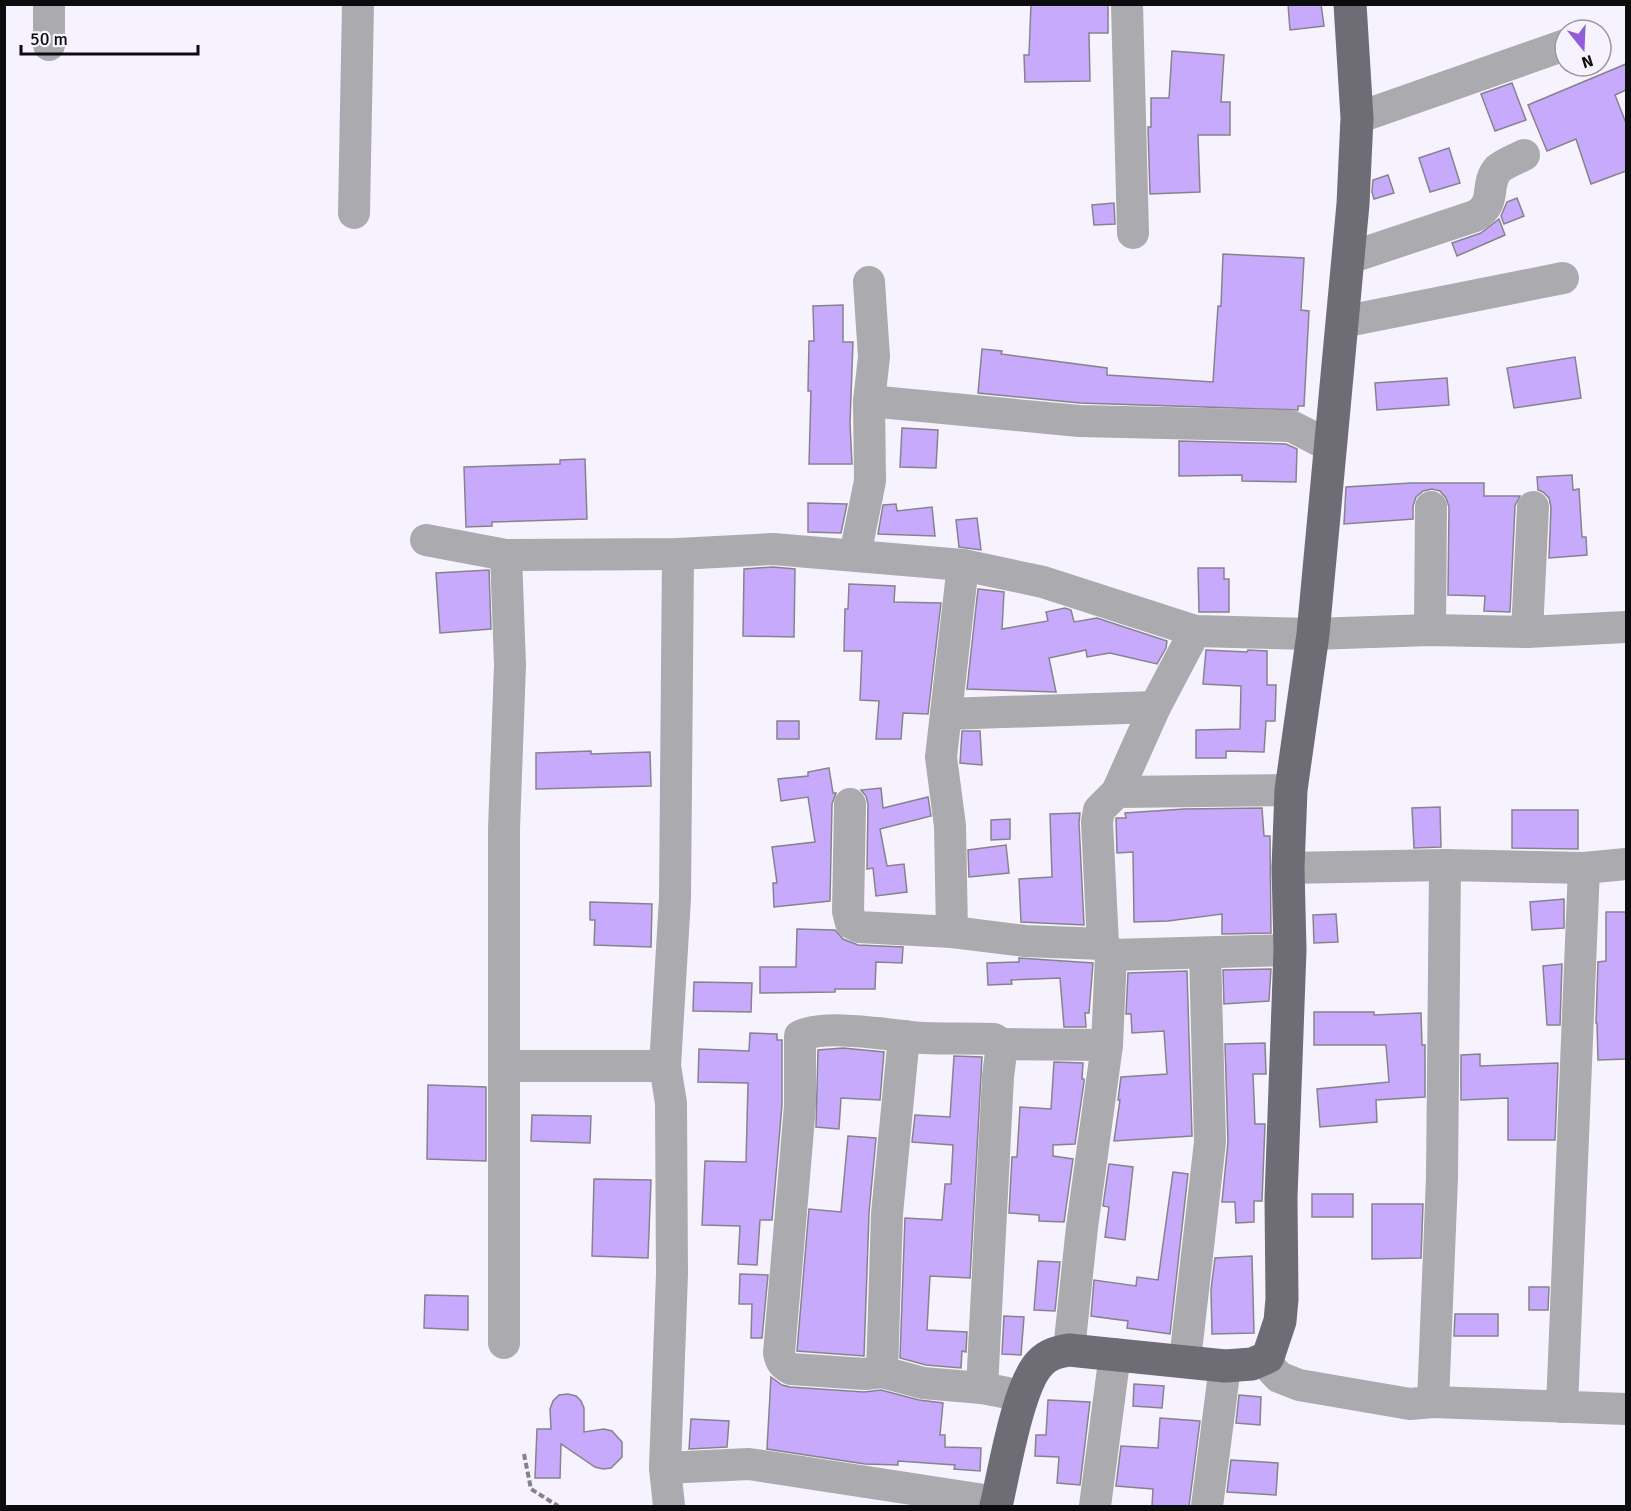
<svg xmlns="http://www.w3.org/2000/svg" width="1631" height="1511" font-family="Signika,sans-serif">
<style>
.building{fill:#c8aafc;stroke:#86838d;stroke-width:1.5}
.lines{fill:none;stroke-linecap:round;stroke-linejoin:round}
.path{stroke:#848188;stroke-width:4;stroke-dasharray:6 3;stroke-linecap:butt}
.minor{stroke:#abaaae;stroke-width:32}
.major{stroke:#6e6c74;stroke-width:33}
</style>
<rect width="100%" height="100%" fill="#f7f3fe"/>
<g class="building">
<polygon points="1031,4 1108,4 1108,33 1089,33 1090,81 1025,82 1024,55 1029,55"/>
<polygon points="1288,4 1321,4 1324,26 1290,30"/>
<polygon points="1172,51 1224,55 1221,102 1230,102 1230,135 1198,135 1200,192 1150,194 1148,127 1151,127 1151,98 1169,98"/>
<polygon points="1626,64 1626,90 1615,95 1626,123 1626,171 1591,184 1576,139 1547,151 1528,105"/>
<polygon points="1512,83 1526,120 1495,131 1481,94"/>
<polygon points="1449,148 1460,183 1430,192 1419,158"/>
<polygon points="1388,175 1394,193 1374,199 1372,192 1373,180"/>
<polygon points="1517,198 1524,216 1504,224 1501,216 1507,202"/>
<polygon points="1114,203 1115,224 1094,225 1092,205"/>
<polygon points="1499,219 1505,235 1457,256 1452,243 1481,233"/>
<polygon points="1223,254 1304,258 1301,310 1309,311 1304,406 1298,406 1298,410 1080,403 978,393 982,349 1002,351 1001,354 1107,368 1107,375 1213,382 1218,306 1221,306"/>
<polygon points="843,305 843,342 853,342 850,423 852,464 809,464 811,391 808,391 809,341 814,341 813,306"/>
<polygon points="1575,357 1581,398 1514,408 1507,368"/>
<polygon points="1447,378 1449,405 1377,410 1375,383"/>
<polygon points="902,428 938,430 936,468 900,467"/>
<polygon points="1179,441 1286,444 1297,449 1296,482 1242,481 1242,475 1179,476"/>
<polygon points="585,459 587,519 492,522 492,526 466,527 464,467 560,464 560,460"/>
<polygon points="1572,475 1573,490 1579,489 1582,537 1586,537 1587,555 1549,558 1551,507 1549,498 1543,492 1538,490 1537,477"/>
<polygon points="1411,483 1484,483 1484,496 1520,496 1515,506 1510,612 1484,611 1485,596 1448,595 1449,507 1446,498 1440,491 1432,489 1423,491 1416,497 1413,506 1413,519 1344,524 1346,487"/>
<polygon points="808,503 847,504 841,533 808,532"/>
<polygon points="896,504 897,511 932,507 935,536 878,534 883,505"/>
<polygon points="977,518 981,550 959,547 956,520"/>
<polygon points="773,567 795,569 794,637 743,636 744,569"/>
<polygon points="1198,568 1224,568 1224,579 1229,579 1229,612 1199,612"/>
<polygon points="489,570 491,629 440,633 436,573"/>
<polygon points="849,584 895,586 894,602 941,603 928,714 903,713 901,739 876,739 879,701 860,700 862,651 844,651 845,609 848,609"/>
<polygon points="978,589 1004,592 1002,629 1048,621 1046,612 1065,608 1071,610 1074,622 1097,618 1167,641 1166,648 1157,664 1110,653 1087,657 1086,650 1049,658 1056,692 967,689"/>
<polygon points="1206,650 1247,652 1248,650 1267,651 1267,685 1276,685 1275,721 1266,721 1264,752 1226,751 1226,758 1196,758 1196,730 1240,729 1241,686 1203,684"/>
<rect x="777" y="721" width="22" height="18"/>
<polygon points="962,731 980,731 982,765 960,763"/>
<polygon points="591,751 591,754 650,752 651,786 536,789 536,753"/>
<polygon points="829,768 833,793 836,793 832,804 830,901 774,907 773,883 777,883 772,847 815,842 808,797 781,801 778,779 808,776 808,772"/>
<polygon points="881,788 883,808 928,797 931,816 880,829 887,866 904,864 907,892 876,896 873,868 867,869 868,804 866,796 861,790"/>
<polygon points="1440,807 1441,847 1414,848 1412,808"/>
<polygon points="1262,808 1264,836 1270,836 1271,933 1222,934 1222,914 1168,921 1134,922 1133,852 1117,853 1116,818 1126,818 1125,813 1184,809"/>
<polygon points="1512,810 1578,810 1578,849 1512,848"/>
<polygon points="1080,813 1079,823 1084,925 1021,922 1019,879 1052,877 1050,814"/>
<polygon points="1010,819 1010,839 991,840 991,820"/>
<polygon points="1006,845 1009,873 969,877 968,850"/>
<polygon points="1564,899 1564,928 1532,930 1530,902"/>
<polygon points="590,902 652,904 651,947 594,945 595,920 590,920"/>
<polygon points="1606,912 1626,912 1626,1059 1598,1060 1597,1023 1596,1023 1598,962 1606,961"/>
<polygon points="1336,914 1338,942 1314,943 1313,915"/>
<polygon points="797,929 835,930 843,939 858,945 903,947 902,963 876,962 875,989 835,989 835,992 760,993 760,967 796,967"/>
<polygon points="1019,958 1093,963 1089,1013 1085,1013 1086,1027 1064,1027 1060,978 1011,980 1012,984 988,985 987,963 1019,962"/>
<polygon points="1562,964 1560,1025 1547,1025 1543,966"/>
<polygon points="1271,969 1269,1001 1224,1004 1223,970"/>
<polygon points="1187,971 1192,1136 1114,1141 1120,1100 1118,1100 1121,1077 1167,1074 1164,1031 1132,1033 1131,1014 1126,1014 1128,973"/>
<polygon points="694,982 752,983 751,1012 693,1011"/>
<polygon points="1314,1012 1374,1012 1374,1015 1421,1013 1422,1045 1425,1045 1425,1097 1376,1100 1377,1122 1320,1127 1317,1089 1389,1082 1386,1045 1314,1045"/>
<polygon points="750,1033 777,1034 777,1040 782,1040 782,1105 772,1220 760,1220 757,1265 738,1264 740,1226 702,1225 705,1161 746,1162 748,1083 698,1082 699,1049 749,1051"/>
<polygon points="1265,1043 1266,1074 1253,1074 1255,1124 1265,1124 1262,1201 1254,1201 1254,1222 1236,1223 1235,1202 1222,1202 1228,1142 1225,1044"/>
<polygon points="843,1048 884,1052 880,1100 841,1098 839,1129 816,1127 818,1050"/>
<polygon points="1480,1054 1480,1066 1558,1063 1555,1140 1508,1140 1508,1098 1461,1100 1461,1055"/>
<polygon points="954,1056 982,1057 970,1278 930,1276 927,1330 967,1332 966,1352 962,1351 961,1368 926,1365 900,1358 905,1218 942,1220 945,1184 951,1184 953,1145 912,1142 915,1115 950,1117"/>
<polygon points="1054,1062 1083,1063 1082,1079 1084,1079 1084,1082 1075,1144 1053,1145 1053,1156 1073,1159 1064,1222 1039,1221 1039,1215 1009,1213 1012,1157 1017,1157 1020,1107 1051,1109"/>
<polygon points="428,1085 486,1087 486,1161 427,1159"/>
<polygon points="532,1115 591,1116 590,1143 531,1141"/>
<polygon points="848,1136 876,1138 869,1213 864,1356 797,1351 809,1209 841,1212"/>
<polygon points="1109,1164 1133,1167 1125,1240 1105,1237 1109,1207 1103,1206"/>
<polygon points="1173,1172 1188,1174 1170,1334 1127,1328 1128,1321 1091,1316 1094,1280 1136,1286 1137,1277 1158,1280"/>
<polygon points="594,1179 651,1180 648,1258 592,1256"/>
<rect x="1312" y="1194" width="41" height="23"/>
<polygon points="1372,1204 1423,1204 1421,1258 1372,1259"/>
<polygon points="1252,1256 1254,1333 1212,1334 1211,1290 1215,1258"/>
<polygon points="1038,1261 1060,1262 1055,1311 1034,1310"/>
<polygon points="740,1274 768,1275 762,1338 751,1338 752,1304 739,1304"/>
<polygon points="1529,1287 1549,1287 1548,1310 1529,1310"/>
<polygon points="425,1295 468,1296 468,1330 424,1328"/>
<polygon points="1455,1314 1498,1314 1498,1336 1454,1336"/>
<polygon points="1004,1316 1024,1317 1021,1355 1002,1354"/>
<polygon points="771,1377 782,1385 790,1387 864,1392 881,1390 919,1400 943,1403 940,1435 945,1435 945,1447 981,1448 980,1471 954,1469 955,1465 898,1461 898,1465 865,1464 767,1449"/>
<polygon points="1134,1384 1164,1386 1162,1408 1133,1406"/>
<polygon points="568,1394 576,1396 581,1401 584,1408 584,1432 604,1429 612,1431 622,1442 622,1457 611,1468 603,1469 595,1467 561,1444 560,1478 535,1478 537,1429 551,1429 550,1409 553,1401 559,1395"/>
<polygon points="1239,1395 1261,1397 1260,1425 1236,1423"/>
<polygon points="1048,1400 1090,1402 1080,1485 1057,1483 1059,1457 1035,1456 1036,1435 1046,1435"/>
<polygon points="1160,1418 1200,1421 1189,1506 1152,1506 1153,1489 1116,1486 1121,1446 1158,1448"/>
<polygon points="691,1419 729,1421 727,1447 689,1449"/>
<polygon points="1231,1460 1278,1463 1276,1495 1227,1492"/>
</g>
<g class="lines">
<polyline class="path" points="524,1454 531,1489 558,1506"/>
<g class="minor">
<polyline points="1127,4 1133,233"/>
<polyline points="49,45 49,4"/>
<polyline points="1357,118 1565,45"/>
<polyline points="354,213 358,4"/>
<path d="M1349 258 1475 216C1498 203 1484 185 1498 169 1505 163 1516 159 1524 155"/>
<polyline points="1342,322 1563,278"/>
<polyline points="869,401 1079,421 1291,426 1330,446"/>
<polyline points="426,540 506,555 678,554 773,549 963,565 1043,582 1195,631 1313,634 1430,630 1527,632 1626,627"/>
<polyline points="678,554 675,898 665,1066 671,1103 672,1274 665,1468 749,1464 997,1502"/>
<polyline points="855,555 870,481 869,401 874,357 869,282"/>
<polyline points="1430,630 1431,507"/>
<polyline points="1527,632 1533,507"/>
<polyline points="946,714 1155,707"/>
<polyline points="1117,792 1155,707 1195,631"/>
<polyline points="850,804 848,911 851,923 859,927 952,932 1025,941 1103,944 1111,955 1290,950"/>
<polyline points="1288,868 1445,865 1584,868 1626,864"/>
<polyline points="952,932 950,826 941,757 963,565"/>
<polyline points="1103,944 1097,822 1099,810 1117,792 1291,790"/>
<polyline points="904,1036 887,1214 882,1372 923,1383 982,1388 1023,1396"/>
<polyline points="1002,1044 1107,1045"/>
<polyline points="505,1066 665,1066"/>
<polyline points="504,1343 504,829 510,665 506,555"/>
<polyline points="1069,1350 1082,1227 1107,1045 1111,955"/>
<polyline points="1185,1360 1210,1142 1205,953"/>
<polyline points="1263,1360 1279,1377 1299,1385 1410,1404 1433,1402 1626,1409"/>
<path d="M882 1372 865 1374 791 1369C783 1365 781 1362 779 1353L800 1106V1036C828 1023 892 1036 924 1038 947 1039 971 1038 994 1039L1002 1044 998 1077 982 1388"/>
<polyline points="1433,1402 1442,1178 1445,865"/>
<polyline points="1562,1407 1584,868"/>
<polyline points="665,1468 669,1506"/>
<polyline points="1095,1506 1115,1354"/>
<polyline points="1207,1506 1225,1366"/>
</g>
<path class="major" d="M996 1506C1004 1473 1018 1385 1040 1363 1048 1354 1058 1352 1069 1350L1225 1366 1252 1364 1268 1357 1280 1321 1282 1299 1281 1198 1290 950 1288 868 1291 790 1313 634 1353 204 1357 118 1350 4"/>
</g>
<rect width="1631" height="1511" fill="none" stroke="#0c0b0e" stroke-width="12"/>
<g transform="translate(1583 48) rotate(162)"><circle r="28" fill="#f7f3fe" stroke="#99969e" stroke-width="1.5"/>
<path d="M0-4.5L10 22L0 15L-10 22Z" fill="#905dd6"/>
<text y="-9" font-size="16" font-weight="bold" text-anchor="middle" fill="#0c0b0e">N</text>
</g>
<path d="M21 45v9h177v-9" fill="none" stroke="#0c0b0e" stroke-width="3"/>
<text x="30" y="45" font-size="18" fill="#0c0b0e" stroke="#f7f3fe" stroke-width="4.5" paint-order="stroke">50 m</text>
</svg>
